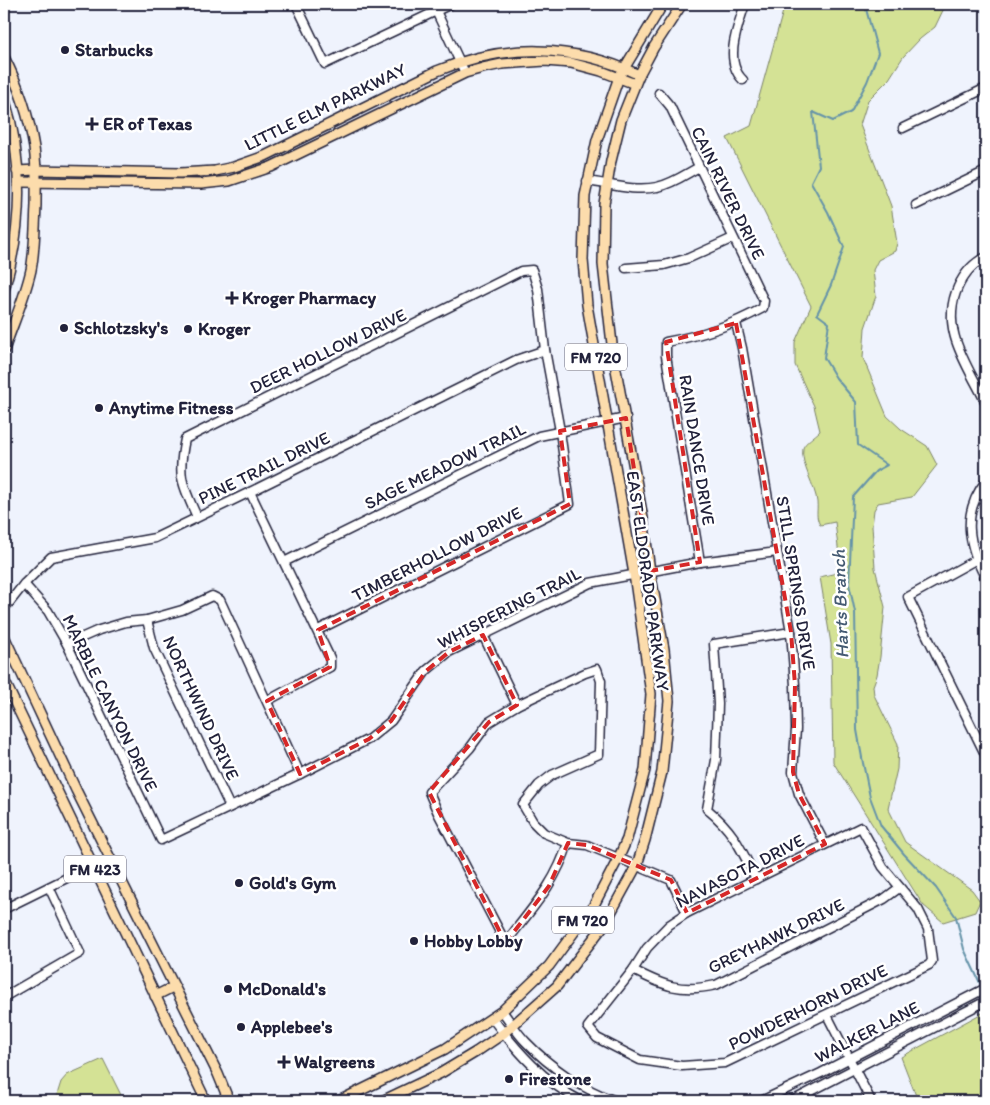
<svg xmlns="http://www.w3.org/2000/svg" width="990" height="1105" font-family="Itim,sans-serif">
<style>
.green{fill:#d4e295;stroke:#7b8268}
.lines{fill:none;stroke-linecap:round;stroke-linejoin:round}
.stream{stroke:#6593a9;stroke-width:2}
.minor-casing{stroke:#22223b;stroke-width:11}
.major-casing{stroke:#22223b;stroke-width:12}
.minor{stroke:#fff;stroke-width:8}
.major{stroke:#fcdcac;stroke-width:9}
.marked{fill:none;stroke:#d62828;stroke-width:4;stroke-dasharray:10 6;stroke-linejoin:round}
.poi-dot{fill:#22223b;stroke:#fff;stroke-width:2}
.labels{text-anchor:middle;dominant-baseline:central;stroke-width:5;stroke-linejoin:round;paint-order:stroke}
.shield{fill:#fff;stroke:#646476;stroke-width:1}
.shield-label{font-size:16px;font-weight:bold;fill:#22223b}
.poi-label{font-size:18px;font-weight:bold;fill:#22223b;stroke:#fff;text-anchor:start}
.street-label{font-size:18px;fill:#22223b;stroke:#fff}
.water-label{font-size:19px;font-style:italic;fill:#445a72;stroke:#fff}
</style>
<rect width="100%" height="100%" fill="#eff3fd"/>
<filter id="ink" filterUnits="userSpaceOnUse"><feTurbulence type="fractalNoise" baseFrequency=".02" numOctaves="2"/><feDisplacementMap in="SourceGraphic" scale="10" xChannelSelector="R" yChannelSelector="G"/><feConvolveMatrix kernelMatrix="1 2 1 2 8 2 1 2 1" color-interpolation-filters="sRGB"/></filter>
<g filter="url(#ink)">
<g class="green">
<path d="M785 4H946L935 27 920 39 903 57 889 79 868 100 860 125 891 206 897 243 895 251 878 260 873 270 876 296 865 328 863 358 887 416 901 429 927 446 937 465 912 497 878 503 874 510 872 526 875 568 885 607 880 657 877 675 873 686 874 695 898 744 897 769 888 808 905 842 972 890 980 901 975 912 943 922 923 905 833 762 831 644 820 577 841 572 835 522 820 525C815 516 818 511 817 502 816 487 800 464 803 448 805 442 815 436 820 431L814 406 795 365V342L811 306 727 138 751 126Z"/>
<polygon points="986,1011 986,1101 918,1101 901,1057"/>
<polygon points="103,1059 124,1101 55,1101 61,1082 67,1075"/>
</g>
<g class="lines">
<polyline class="stream" points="869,4 866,9 878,53 867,82 851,112 833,121 813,112 819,166 811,182 828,212 844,247 831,285 817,314 829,323 824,358 836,378 856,402 858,445 887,465 876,471 853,497 849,584 855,612 857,730 863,763 870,797 881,826 904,854 936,888 956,917 964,949 980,983"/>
<g class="minor-casing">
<g id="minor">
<polyline points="296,4 325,64 451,4"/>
<polyline points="436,11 465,73"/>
<path d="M743 80C723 61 738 26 745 4"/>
<path d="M659 93 670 106 764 301 763 308C730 326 703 335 666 342V356L700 562"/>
<polyline points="903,128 986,88"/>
<path d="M587 181C610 184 635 192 657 187 672 184 686 174 699 167"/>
<polyline points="916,205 986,171"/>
<path d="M986 257C973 263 964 274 958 287 939 330 968 365 986 403"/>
<polyline points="626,268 664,265 689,258 733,238"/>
<polyline points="736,323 742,348 791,632 795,685 796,729 793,772 799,794 825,844"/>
<path d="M986 481C961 513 968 545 986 579"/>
<polyline points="250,492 330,658 330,667 267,701"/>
<path d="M197 517C182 483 177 477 185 439L521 271 532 270 538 289 545 350 560 431 570 504 318 630"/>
<polyline points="986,554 908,597 986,756"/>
<polyline points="284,562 539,436 626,418"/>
<polyline points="24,584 48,611 67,644 161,840 300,774 369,739 391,721 426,671 449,652 590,583 700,562 777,552"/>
<polyline points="4,607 9,603 24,584 51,557 155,538 250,492 516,360 545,350"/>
<polyline points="147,620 154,648 230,807"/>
<polyline points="483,635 517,705"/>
<polyline points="67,644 99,630 126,622 147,620 182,610 212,596 220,600 300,774"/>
<polygon points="861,827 883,867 918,909 928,929 932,961 929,965 725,1063 682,1066 640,1060 597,1038 588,1027 633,970 647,948 669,925 687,913"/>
<path d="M568 843C556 882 534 906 510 937L503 938 438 813 429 792 470 748 489 722 517 705 585 673 597 669 601 681 599 754 552 775 539 785 523 805 533 822 544 833 568 843 587 845 671 880 687 913"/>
<path d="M756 879C741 849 734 831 707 809L716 760 718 704 714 644 791 632"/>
<polyline points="4,909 93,865"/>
<path d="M633 970C664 986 681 993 716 985L884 899 899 888"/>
<polyline points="4,997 80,953 49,887"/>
<path d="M502 1011C510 1021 517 1033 526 1042 550 1067 583 1090 616 1101"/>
<polyline points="827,1015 871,1101"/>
<path d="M492 1018C517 1051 544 1082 581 1101"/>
<polyline points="761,1101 821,1073 986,988"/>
<polyline points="792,1101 986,1001"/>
</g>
</g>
<g class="major-casing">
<g id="major">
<path d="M4 57C19 86 29 116 34 148 37 166 36 186 36 205 35 226 35 249 31 270 25 297 13 324 4 350"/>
<path d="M4 97C24 161 23 225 4 290"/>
<path d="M17 171 36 170 180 173 215 171 234 167 265 156 437 71C503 43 574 44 639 75"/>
<polyline points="18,182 201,184 229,181 271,167 465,73 483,68 502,64 545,61 571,63 601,71 635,84"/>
<polyline points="4,636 76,790 218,1074 229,1101"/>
<polyline points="4,680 206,1101"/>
<polyline points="155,996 173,987"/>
<polyline points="339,1101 445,1049 502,1011 549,966 594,905 619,857 627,839 645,770 651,694 634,574 587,305 583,260 585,196 597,140 619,77 663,4"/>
<polyline points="382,1101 441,1073 476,1052 504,1033 557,986 604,925 637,865 645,840 662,772 669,701 664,649 650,571 643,518 613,353 603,264 604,204 611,161 621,120 639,75 654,47 682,4"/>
</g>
</g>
<use href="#minor" class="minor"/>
<use href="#major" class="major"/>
</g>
</g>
<path class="marked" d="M736 323 791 632 795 685 793 772 799 794 825 844 687 913 671 880 587 845 568 843 549 886 510 937 503 938 429 792 489 722 517 705 483 635 449 652 426 671 391 721 369 739 300 774 267 701 330 667 318 630 570 504 560 431 626 418 650 571 700 562 666 342Z"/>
<g class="poi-dot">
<circle cx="65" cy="50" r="5"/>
<path d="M89.5 116.5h5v5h5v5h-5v5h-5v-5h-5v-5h5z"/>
<path d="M229.5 290.5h5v5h5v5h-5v5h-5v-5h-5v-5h5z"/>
<circle cx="64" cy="328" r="5"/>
<circle cx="188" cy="329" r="5"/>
<circle cx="99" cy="408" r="5"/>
<circle cx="239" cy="883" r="5"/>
<circle cx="414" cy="941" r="5"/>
<circle cx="228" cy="989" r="5"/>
<circle cx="241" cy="1027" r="5"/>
<path d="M281.5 1054.5h5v5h5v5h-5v5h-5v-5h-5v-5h5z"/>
<circle cx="509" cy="1079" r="5"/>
</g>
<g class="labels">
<g class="shield">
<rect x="565" y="343.5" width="62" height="27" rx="4"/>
<rect x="64" y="855.5" width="62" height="27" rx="4"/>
<rect x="552" y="906.5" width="62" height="27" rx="4"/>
</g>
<g class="shield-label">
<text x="596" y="357">FM 720</text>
<text x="95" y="869">FM 423</text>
<text x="583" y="920">FM 720</text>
</g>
<g class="poi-label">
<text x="75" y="50">Starbucks</text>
<text x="103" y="124">ER of Texas</text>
<text x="242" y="298">Kroger Pharmacy</text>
<text x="74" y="328">Schlotzsky's</text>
<text x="198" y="329">Kroger</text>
<text x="109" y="408">Anytime Fitness</text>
<text x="249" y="883">Gold's Gym</text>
<text x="424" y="941">Hobby Lobby</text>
<text x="238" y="989">McDonald's</text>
<text x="251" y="1027">Applebee's</text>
<text x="294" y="1062">Walgreens</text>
<text x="519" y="1079">Firestone</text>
</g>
<g class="street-label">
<text transform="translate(325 107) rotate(-26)">LITTLE ELM PARKWAY</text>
<text transform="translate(728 193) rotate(64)">CAIN RIVER DRIVE</text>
<text transform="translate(328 351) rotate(-26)">DEER HOLLOW DRIVE</text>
<text transform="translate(697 450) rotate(81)">RAIN DANCE DRIVE</text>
<text transform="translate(445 466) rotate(-26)">SAGE MEADOW TRAIL</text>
<text transform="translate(264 468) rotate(-26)">PINE TRAIL DRIVE</text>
<text transform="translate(437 554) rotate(-27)">TIMBERHOLLOW DRIVE</text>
<text transform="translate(648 581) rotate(82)">EAST ELDORADO PARKWAY</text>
<text transform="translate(796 583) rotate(81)">STILL SPRINGS DRIVE</text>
<text transform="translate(509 608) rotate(-27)">WHISPERING TRAIL</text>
<text transform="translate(110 703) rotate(64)">MARBLE CANYON DRIVE</text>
<text transform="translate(201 708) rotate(65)">NORTHWIND DRIVE</text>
<text transform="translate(740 871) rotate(-27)">NAVASOTA DRIVE</text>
<text transform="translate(776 936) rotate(-26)">GREYHAWK DRIVE</text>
<text transform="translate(808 1007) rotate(-26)">POWDERHORN DRIVE</text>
<text transform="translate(867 1032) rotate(-27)">WALKER LANE</text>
</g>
<g class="water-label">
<text transform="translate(840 604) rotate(-92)">Harts Branch</text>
</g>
</g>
<rect width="990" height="1105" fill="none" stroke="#fff" stroke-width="20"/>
<rect x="10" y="10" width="970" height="1085" fill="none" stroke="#22223b" stroke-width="2" filter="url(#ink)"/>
</svg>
